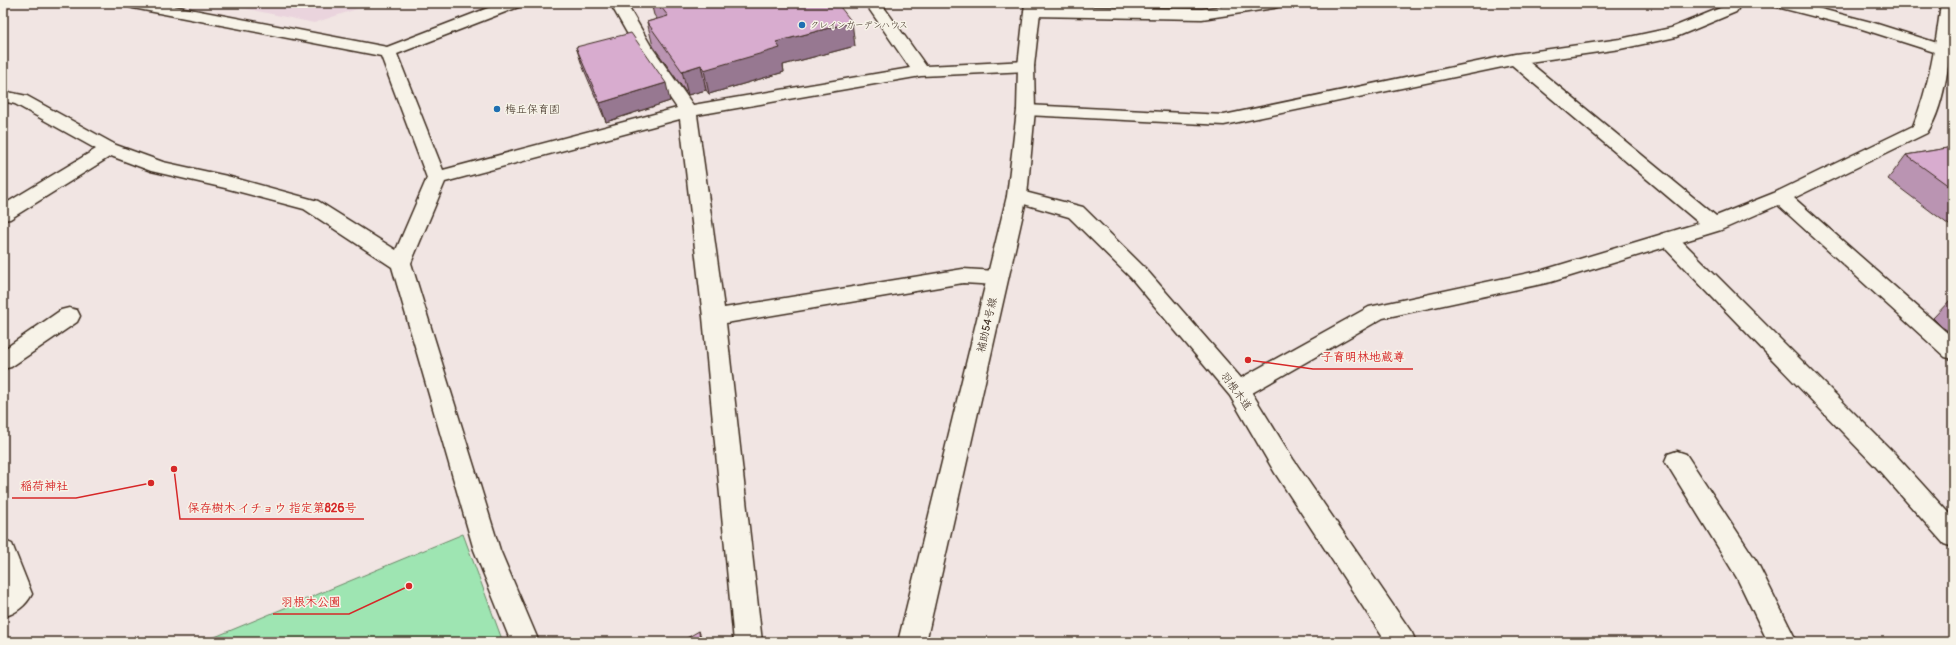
<svg xmlns="http://www.w3.org/2000/svg" width="1956" height="645" font-family="Pangolin,'Klee One',sans-serif">
<style>
.built{fill:#ead4dd}
.green{fill:#9ee5b2;stroke:#6c8868}
.lines{fill:none;stroke-linecap:round;stroke-linejoin:round}
.lane-casing{stroke:#3b2a1e;stroke-width:3}
.street-casing{stroke:#3b2a1e;stroke-width:3}
.secondary-casing{stroke:#3b2a1e;stroke-width:3}
.lane{fill:#f7f3e8;fill-rule:evenodd}
.street{fill:#f7f3e8;fill-rule:evenodd}
.secondary{fill:#f7f3e8;fill-rule:evenodd}
.wall{fill:#ba94b2;stroke:#3b2a1e}
.shaded-wall{fill:#977891;stroke:#3b2a1e}
.building{fill:#d8accf;stroke:#3b2a1e}
.poi-dot{fill:#1f6fb2;stroke:#f7f3e8;stroke-width:1.5}
.labels{text-anchor:middle;dominant-baseline:central;stroke-width:3;stroke-linejoin:round;paint-order:stroke}
.far-poi-label{font-size:9px;fill:#3b2a1e;stroke:#f7f3e8;text-anchor:start}
.poi-label{font-size:11px;fill:#3b2a1e;stroke:#f7f3e8;text-anchor:start}
.street-label{font-size:11px;fill:#3b2a1e;stroke:#f7f3e8}
.leader{fill:none;stroke:#d62828;stroke-width:1.5}
.callout-dot{fill:#d62828;stroke:#f7f3e8;stroke-width:1.5}
.callout-label{font-size:12px;text-anchor:middle;font-weight:bold;fill:#d62828;stroke:#f7f3e8;stroke-width:3;stroke-linejoin:round;paint-order:stroke}
</style>
<rect width="100%" height="100%" fill="#f1e5e3"/>
<filter id="ink" filterUnits="userSpaceOnUse"><feTurbulence type="fractalNoise" baseFrequency=".025" numOctaves="2"/><feDisplacementMap in="SourceGraphic" scale="8" xChannelSelector="R" yChannelSelector="G"/><feConvolveMatrix kernelMatrix="1 2 1 2 8 2 1 2 1" color-interpolation-filters="sRGB"/></filter>
<g filter="url(#ink)">
<polygon class="built" points="220,3 375,3 314,23"/>
<polygon class="green" points="463,534 503,642 211,642 210,639"/>
<g class="lines">
<g class="lane-casing">
<g id="lane">
<polygon points="1243,3 1282,3 1280,6 1274,8 1202,19 1032,16 1026,14 1024,11 1026,8 1032,6 1202,9"/>
<polygon points="1771,3 1798,3 1871,22 1953,48 1953,58 1859,28 1773,6"/>
<polygon points="1668,232 1675,234 1894,453 1953,518 1953,547 1944,544 1876,467 1661,244 1658,239 1661,234"/>
<polygon points="69,308 77,310 80,316 77,322 11,367 3,369 3,350 61,310"/>
<polygon points="1677,451 1686,454 1757,562 1797,642 1768,642 1737,578 1665,461 1668,454"/>
</g>
</g>
<g class="street-casing">
<g id="street">
<polygon points="125,3 158,3 387,47 501,3 523,3 521,6 397,54 443,170 677,108 635,47 610,3 626,3 651,46 693,105 910,68 865,3 881,3 926,66 1026,61 1032,62 1034,66 1032,70 1026,71 921,76 697,115 724,308 963,269 997,271 1004,273 1008,278 1004,283 997,285 963,283 726,323 762,642 734,642 703,317 680,119 445,182 411,263 500,550 539,642 511,642 474,550 392,267 304,209 225,188 151,171 111,156 10,219 3,220 3,205 96,149 15,104 3,101 3,91 27,96 116,145 163,162 227,176 318,201 396,250 427,178 381,56 133,8 127,6"/>
<path d="M1941 3H1953C1953 38 1947 104 1927 133L1794 198 1953 338V359L1945 357 1778 205 1721 230 1551 282 1383 318 1252 393 1293 459 1412 633 1416 642H1386L1275 473 1230 396 1131 278 1069 217 1010 200 1007 196 1010 192 1017 190 1083 207 1145 268 1241 378 1369 307 1543 270 1699 223 1512 65 1224 125 1026 115 1020 114 1017 110 1020 106 1026 105 1224 115 1515 54 1620 39 1671 28 1730 4 1736 6 1738 9 1736 12 1676 37 1620 49 1529 62 1716 216 1774 193 1913 126C1929 86 1936 45 1941 3Z"/>
<path d="M3 540 12 544 32 594C26 606 16 613 3 617Z"/>
</g>
</g>
<g class="secondary-casing">
<polygon id="secondary" points="1025,3 1041,3 1034,66 1035,110 1027,196 926,642 898,642 1007,196 1017,110 1018,66"/>
</g>
<use href="#lane" class="lane"/>
<use href="#street" class="street"/>
<use href="#secondary" class="secondary"/>
</g>
<g class="wall">
<polygon points="651,3 837,3 855,46 783,65 784,72 709,94 706,90 688,95 653,46 647,22 657,19 654,15"/>
<polygon points="576,47 670,101 606,122 582,65"/>
<polygon points="1953,147 1953,228 1888,179 1906,155"/>
<polygon points="1953,297 1953,334 1942,327 1933,318"/>
</g>
<g class="shaded-wall">
<polygon points="852,22 855,46 783,65 784,72 709,94 704,70 776,42"/>
<polygon points="701,65 706,90 688,95 682,71"/>
<polygon points="666,83 670,101 606,122 600,103"/>
<polygon points="699,631 703,642 700,642"/>
</g>
<g class="building">
<polygon points="658,3 837,3 852,22 776,42 780,48 704,70 701,65 682,71 647,22 668,16"/>
<polygon points="631,33 666,83 600,103 576,47"/>
<polygon points="1953,147 1953,189 1906,155"/>
<polygon points="699,631 700,642 680,642"/>
</g>
</g>
<g class="poi-dot">
<circle cx="802" cy="25" r="4"/>
<circle cx="497" cy="109" r="4"/>
</g>
<g class="labels">
<g class="far-poi-label">
<text x="810" y="25">クレインガーデンハウス</text>
</g>
<g class="poi-label">
<text x="505" y="109">梅丘保育園</text>
</g>
<g class="street-label">
<text transform="translate(987 325) rotate(-77)">補助54号線</text>
<text transform="translate(1236 391) rotate(54)">羽根木道</text>
</g>
</g>
<path class="leader" d="M1248 360L1313 369H1413M151 483L76 498H12M174 469L180 519H364M409 586L349 614H273"/>
<g class="callout-dot">
<circle cx="1248" cy="360" r="4"/>
<circle cx="151" cy="483" r="4"/>
<circle cx="174" cy="469" r="4"/>
<circle cx="409" cy="586" r="4"/>
</g>
<g class="callout-label">
<text x="1363" y="361">子育明林地蔵尊</text>
<text x="44" y="490">稲荷神社</text>
<text x="272" y="512">保存樹木 イチョウ 指定第826号</text>
<text x="311" y="606">羽根木公園</text>
</g>
<rect width="1956" height="645" fill="none" stroke="#f7f3e8" stroke-width="16"/>
<rect x="8" y="8" width="1940" height="629" fill="none" stroke="#3b2a1e" stroke-width="1.5" filter="url(#ink)"/>
</svg>
